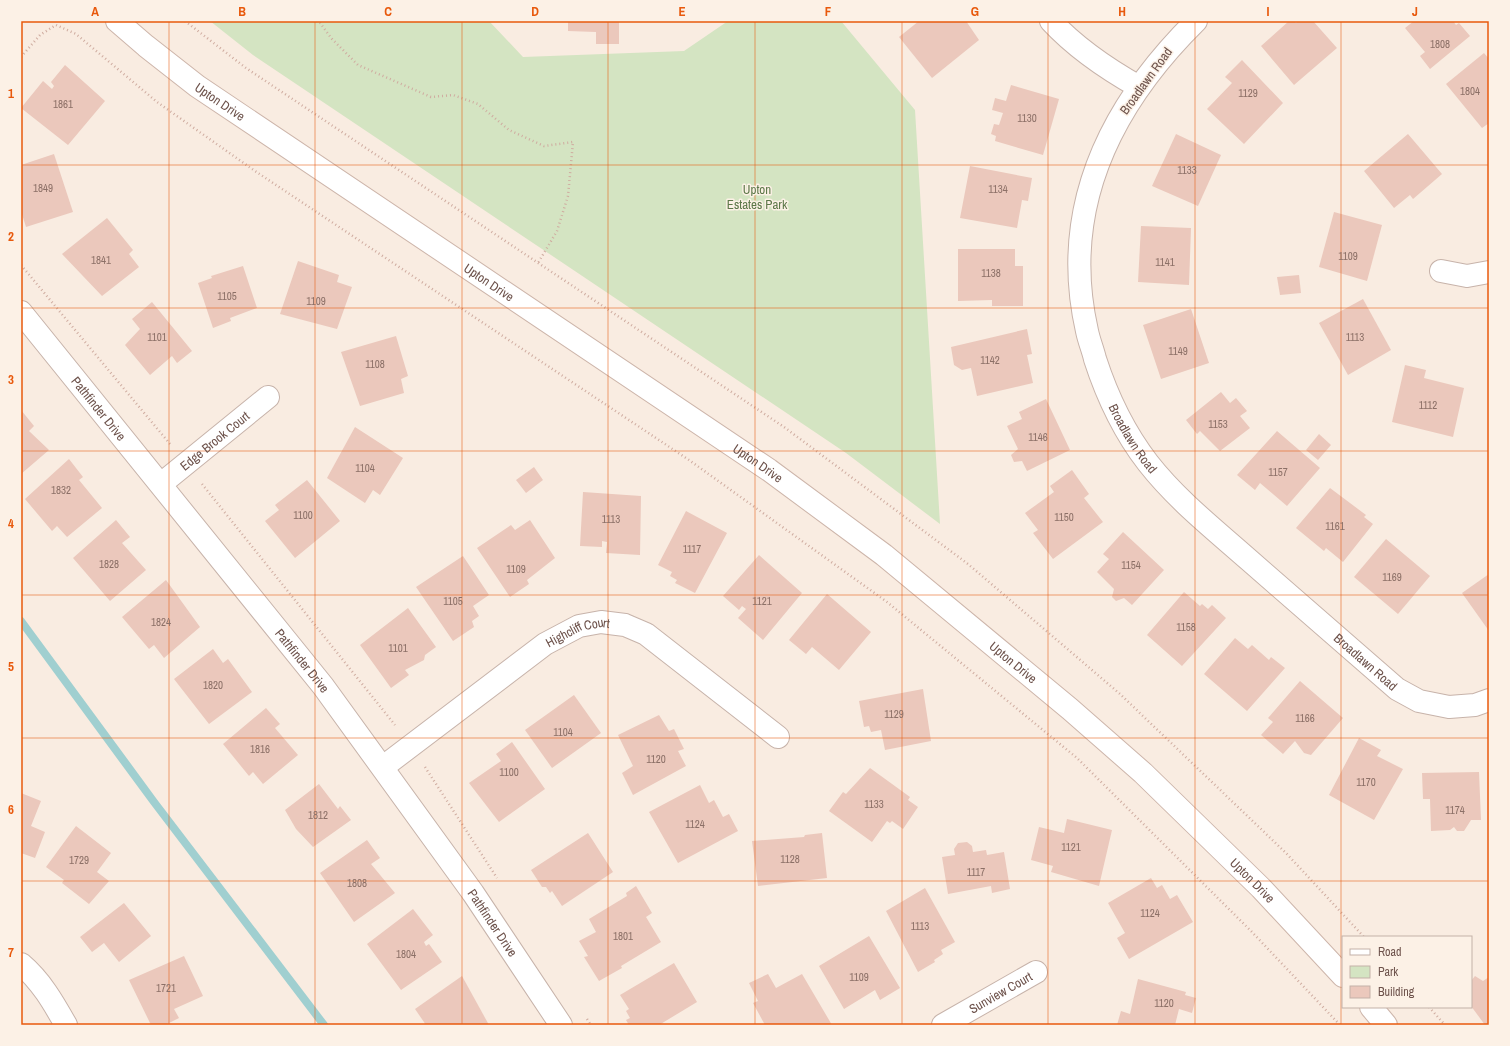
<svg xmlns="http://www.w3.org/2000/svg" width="1510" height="1046" font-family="'Archivo Narrow',sans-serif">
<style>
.green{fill:#d4e4c2}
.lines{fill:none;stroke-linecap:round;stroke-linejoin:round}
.stream{stroke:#a0cfd0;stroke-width:8}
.building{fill:#ebc8bc}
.street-casing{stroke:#c7b3aa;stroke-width:24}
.secondary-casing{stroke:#cdb5aa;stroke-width:24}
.path{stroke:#cfaca0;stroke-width:2.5;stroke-dasharray:1 3;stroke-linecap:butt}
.street{stroke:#fff;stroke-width:22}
.secondary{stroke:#fff;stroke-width:22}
.grid{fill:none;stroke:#e8590c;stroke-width:1;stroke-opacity:0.55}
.labels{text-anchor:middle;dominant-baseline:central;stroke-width:3;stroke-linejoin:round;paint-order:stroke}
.number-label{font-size:11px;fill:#8c7067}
.street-label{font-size:13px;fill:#6d524b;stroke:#fcf1e6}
.park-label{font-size:13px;fill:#5c7748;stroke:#fcf1e6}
.neatline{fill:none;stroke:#e8590c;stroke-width:1.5}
.grid-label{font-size:13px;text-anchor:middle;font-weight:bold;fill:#e8590c}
</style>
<rect width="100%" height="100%" fill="#f9ece1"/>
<polygon class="green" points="210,21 489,21 523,57 684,51 728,21 841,21 915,110 940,524 846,453 253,55"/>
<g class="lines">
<polyline class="stream" points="21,621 154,802 324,1025"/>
</g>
<g class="building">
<polygon points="568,21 619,21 619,44 596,44 596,32 568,31"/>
<polygon points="919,21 966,21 979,40 932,78 899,37"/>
<polygon points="1289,21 1294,21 1296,23 1298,21 1313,21 1337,48 1294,85 1261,46"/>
<polygon points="1414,21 1453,21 1456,25 1459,23 1470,36 1430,69 1420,56 1425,52 1405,28"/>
<polygon points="1484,53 1489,59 1489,123 1482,128 1446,84"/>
<polygon points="1242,60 1283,103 1244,144 1207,109 1232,83 1225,77"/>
<polygon points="65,65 105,101 68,145 21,108 43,81 52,89 54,86 51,82"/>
<polygon points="1011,85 1059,99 1043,155 995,141 996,136 991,134 994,124 999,125 1003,113 992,110 995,98 1006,101"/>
<polygon points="1176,134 1221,155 1198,206 1152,186"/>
<polygon points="1408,134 1442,174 1413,199 1410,195 1394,208 1364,171"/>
<polygon points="54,154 73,212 26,227 21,211 21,165"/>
<polygon points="970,166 1032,178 1028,201 1022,200 1017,228 960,218"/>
<polygon points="1334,212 1382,225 1367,281 1319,267"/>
<polygon points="107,218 133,250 129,254 139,267 102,296 62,254"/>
<polygon points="1141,226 1191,228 1189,285 1138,282"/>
<polygon points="958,249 1015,249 1015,266 1023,266 1023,306 992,306 992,300 958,301"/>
<polygon points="298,261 339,275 337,282 352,287 337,329 280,314"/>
<polygon points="243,266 257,308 230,318 231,321 213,328 198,283 212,278 211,276"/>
<polygon points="1299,275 1301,293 1280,295 1277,277"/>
<polygon points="1363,299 1391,350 1348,375 1319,323"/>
<polygon points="152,302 192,351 177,363 172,356 150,375 125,345 140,329 132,319"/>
<polygon points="1191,309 1209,363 1161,379 1143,325"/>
<polygon points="1027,329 1032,354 1027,355 1033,383 977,396 971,368 962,370 954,365 951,347"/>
<polygon points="396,336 408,376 401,379 404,393 360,406 341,352"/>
<polygon points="1405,365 1426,370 1424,378 1464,388 1453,437 1392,422"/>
<polygon points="1221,392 1230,403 1236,398 1247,411 1240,416 1250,428 1220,451 1200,431 1197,434 1186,420"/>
<polygon points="1046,399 1070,450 1027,471 1022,461 1014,462 1011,455 1018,449 1007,426 1022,419 1019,412"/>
<polygon points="21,410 34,426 29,431 49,450 21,474"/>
<polygon points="355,427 403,458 380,495 373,490 365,503 327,478"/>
<polygon points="1277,431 1320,468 1287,506 1260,483 1255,490 1237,475"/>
<polygon points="1319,434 1331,445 1318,460 1306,450"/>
<polygon points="69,459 83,477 79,480 102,508 67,537 57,526 52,531 25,499"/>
<polygon points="534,467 543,480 526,493 516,480"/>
<polygon points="1072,470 1089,494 1084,498 1103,522 1053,559 1033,533 1038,530 1025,513 1054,492 1050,486"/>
<polygon points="307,480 340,521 295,558 265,521 279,510 275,505"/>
<polygon points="1330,488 1366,515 1364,517 1373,524 1343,562 1326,548 1324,551 1296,528"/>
<polygon points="583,492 641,496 640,555 606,553 607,542 602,541 602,547 580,546"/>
<polygon points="686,511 727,533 695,593 675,583 677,580 670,576 672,572 658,565"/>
<polygon points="116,520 130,537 122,543 146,570 110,601 73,558"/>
<polygon points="530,520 555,558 527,580 529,584 510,597 477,548 511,525 515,530"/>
<polygon points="1123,532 1164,570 1132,605 1124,598 1116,601 1112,597 1114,589 1097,572 1109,559 1103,554"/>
<polygon points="1386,539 1430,576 1398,614 1354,577"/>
<polygon points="759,555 802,593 763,640 738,618 746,609 742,606 739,610 723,596"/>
<polygon points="463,556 489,595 473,606 479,616 472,621 474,627 453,641 416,587"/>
<polygon points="1489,574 1489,631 1462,593"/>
<polygon points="166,580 200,627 164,658 154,645 149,649 122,617"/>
<polygon points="1184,592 1200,606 1202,604 1208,609 1212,605 1226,618 1182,666 1147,635"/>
<polygon points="827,594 871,632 839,670 812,647 806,654 789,640"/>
<polygon points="408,608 436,647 425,655 424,660 405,670 409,675 391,688 360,645"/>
<polygon points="1235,638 1248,649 1252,645 1269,660 1271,657 1285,668 1247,711 1204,674"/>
<polygon points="213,649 223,663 228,659 252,692 209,724 174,679"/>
<polygon points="1300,681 1343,718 1311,755 1304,753 1295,741 1283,754 1261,735 1273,722 1268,718"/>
<polygon points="923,689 931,741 885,750 881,730 871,732 869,726 864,727 859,701"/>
<polygon points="574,695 601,733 552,768 525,730"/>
<polygon points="266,708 280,724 275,728 298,755 263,784 253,772 249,776 223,744"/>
<polygon points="659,715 669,731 674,729 684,749 678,751 686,766 633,795 622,773 633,766 618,735"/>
<polygon points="1359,738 1381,750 1377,756 1403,769 1374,820 1329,795"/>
<polygon points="512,742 545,789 499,822 469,783 501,761 496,754"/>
<polygon points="870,768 910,797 908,800 918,807 903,829 892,821 890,823 887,821 872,842 829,811 843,792 846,794"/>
<polygon points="1479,772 1481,820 1471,820 1464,831 1457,831 1454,827 1450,830 1431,831 1430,799 1423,799 1422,773"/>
<polygon points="319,784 338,809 340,806 351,820 313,847 296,829 285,810"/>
<polygon points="700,785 709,803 714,800 723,817 729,814 738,831 678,863 649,812"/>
<polygon points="21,793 41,801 31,826 45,832 35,858 21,853"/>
<polygon points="1067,819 1112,830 1099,886 1051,872 1053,866 1031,860 1039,827 1064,833"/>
<polygon points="76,826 111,853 97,872 109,881 89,904 62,883 64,880 46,867"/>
<polygon points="588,833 613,872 562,906 552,891 550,893 546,887 542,887 531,870"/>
<polygon points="822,833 827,878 758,886 752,841 804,837 805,835"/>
<polygon points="367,840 380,858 371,864 395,893 354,922 320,873"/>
<polygon points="967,842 972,846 973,852 986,850 987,855 1004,852 1010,889 992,893 991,886 948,894 942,857 955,855 954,849 958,843"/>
<polygon points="1151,878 1157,888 1162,885 1170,899 1177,895 1193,922 1129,959 1117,938 1125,933 1108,903"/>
<polygon points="636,886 652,913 646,917 661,942 621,966 622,968 599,981 584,957 588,956 579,941 596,932 589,919 627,896 626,893"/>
<polygon points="925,888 955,942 941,950 943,954 934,960 935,962 918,972 886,911"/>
<polygon points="124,903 151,936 119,962 104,943 92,952 80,937"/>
<polygon points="413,909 433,935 424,942 426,946 429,944 442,962 401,990 367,944"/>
<polygon points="869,936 900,988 880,1000 875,990 844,1009 819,966"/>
<polygon points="184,956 203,996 174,1009 179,1018 165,1025 151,1025 129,980"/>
<polygon points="674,963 697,1002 659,1025 629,1025 626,1020 630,1018 626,1011 629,1009 620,995"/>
<polygon points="768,974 776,988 802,974 832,1025 765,1025 753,1003 758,1001 749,983"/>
<polygon points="462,976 489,1025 426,1025 415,1009"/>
<polygon points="1475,976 1483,981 1489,977 1489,1025 1485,1025 1471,1006 1471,981"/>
<polygon points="1138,979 1186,992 1185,995 1196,998 1192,1013 1179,1009 1175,1025 1117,1025 1121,1011 1130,1014"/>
</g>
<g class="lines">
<g class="street-casing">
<g id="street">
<path d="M1051 21C1076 48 1107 69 1139 87"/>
<path id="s1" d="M1196 21C1110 106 1059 208 1087 331 1089 341 1093 350 1095 359 1107 396 1124 432 1148 463 1177 500 1214 529 1249 560 1299 603 1348 646 1397 689L1419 701 1449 707 1475 705 1489 700"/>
<polyline points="1441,271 1467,276 1489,272"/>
<path id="s2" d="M21 312 323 686 473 893 561 1025"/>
<path id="s3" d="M161 484 268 397"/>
<path id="s4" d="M383 767 545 644 579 626 601 622 625 625 646 634 778 737"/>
<path d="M21 964C41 981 53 1002 66 1025"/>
<path id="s5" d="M943 1025 1036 972"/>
</g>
</g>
<g class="secondary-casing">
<g id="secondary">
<path id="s6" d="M117 21 146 46 197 86 769 470 884 555 1070 709 1143 773 1261 888 1343 976"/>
<polyline points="1371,1007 1386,1025"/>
</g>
</g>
<g class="path">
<polyline points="185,21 246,68 784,427 968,564 1120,694 1286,853 1364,937"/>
<polyline points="316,21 320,23 332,39 358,65 431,97 453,95 478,104 509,130 544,146 573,142 568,196 557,231 538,263"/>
<polyline points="21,57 40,35 56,25 76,34 157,102 255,171 689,460 887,602 1077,758 1251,931 1340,1025"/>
<polyline points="21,265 170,444"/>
<polyline points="202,484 395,725"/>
<polyline points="425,767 497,878"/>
<polyline points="1429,1007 1445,1025"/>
<polyline points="587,1019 591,1025"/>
</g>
<use href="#street" class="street"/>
<use href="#secondary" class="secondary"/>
</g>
<path class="grid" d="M169 21V1025M315 21V1025M462 21V1025M608 21V1025M755 21V1025M902 21V1025M1048 21V1025M1195 21V1025M1341 21V1025M21 165H1489M21 308H1489M21 451H1489M21 595H1489M21 738H1489M21 881H1489"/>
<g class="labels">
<g class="number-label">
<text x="1440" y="44">1808</text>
<text x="1470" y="91">1804</text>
<text x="1248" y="93">1129</text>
<text x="63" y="104">1861</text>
<text x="1027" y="118">1130</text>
<text x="1187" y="170">1133</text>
<text x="43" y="188">1849</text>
<text x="998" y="189">1134</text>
<text x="1348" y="256">1109</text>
<text x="101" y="260">1841</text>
<text x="1165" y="262">1141</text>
<text x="991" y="273">1138</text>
<text x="227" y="296">1105</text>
<text x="316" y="301">1109</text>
<text x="157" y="337">1101</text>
<text x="1355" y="337">1113</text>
<text x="1178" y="351">1149</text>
<text x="990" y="360">1142</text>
<text x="375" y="364">1108</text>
<text x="1428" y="405">1112</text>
<text x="1218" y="424">1153</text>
<text x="1038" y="437">1146</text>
<text x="365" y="468">1104</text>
<text x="1278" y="472">1157</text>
<text x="61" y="490">1832</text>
<text x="303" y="515">1100</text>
<text x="1064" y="517">1150</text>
<text x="611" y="519">1113</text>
<text x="1335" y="526">1161</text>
<text x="692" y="549">1117</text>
<text x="109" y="564">1828</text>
<text x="1131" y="565">1154</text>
<text x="516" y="569">1109</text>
<text x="1392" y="577">1169</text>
<text x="453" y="601">1105</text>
<text x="762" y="601">1121</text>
<text x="161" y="622">1824</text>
<text x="1186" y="627">1158</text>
<text x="398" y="648">1101</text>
<text x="213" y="685">1820</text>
<text x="894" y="714">1129</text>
<text x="1305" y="718">1166</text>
<text x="563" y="732">1104</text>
<text x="260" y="749">1816</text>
<text x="656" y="759">1120</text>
<text x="509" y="772">1100</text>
<text x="1366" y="782">1170</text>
<text x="874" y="804">1133</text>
<text x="1455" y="810">1174</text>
<text x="318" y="815">1812</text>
<text x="695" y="824">1124</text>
<text x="1071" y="847">1121</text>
<text x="790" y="859">1128</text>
<text x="79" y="860">1729</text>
<text x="976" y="872">1117</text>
<text x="357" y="883">1808</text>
<text x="1150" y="913">1124</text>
<text x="920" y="926">1113</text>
<text x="623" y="936">1801</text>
<text x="406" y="954">1804</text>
<text x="859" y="977">1109</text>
<text x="166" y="988">1721</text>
<text x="1164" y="1003">1120</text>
</g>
<g class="street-label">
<text transform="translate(1146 81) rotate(-54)">Broadlawn Road</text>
<text stroke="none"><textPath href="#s6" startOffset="131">Upton Drive</textPath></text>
<text stroke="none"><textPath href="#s6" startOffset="455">Upton Drive</textPath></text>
<text stroke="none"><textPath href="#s2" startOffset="124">Pathfinder Drive</textPath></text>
<text stroke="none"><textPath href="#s1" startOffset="462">Broadlawn Road</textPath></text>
<text stroke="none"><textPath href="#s3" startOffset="69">Edge Brook Court</textPath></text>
<text stroke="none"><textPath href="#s6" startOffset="779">Upton Drive</textPath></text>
<text stroke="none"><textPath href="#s4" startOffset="239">Highcliff Court</textPath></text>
<text stroke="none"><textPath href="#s2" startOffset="448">Pathfinder Drive</textPath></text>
<text stroke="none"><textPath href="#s1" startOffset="786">Broadlawn Road</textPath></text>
<text stroke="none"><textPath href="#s6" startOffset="1103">Upton Drive</textPath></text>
<text stroke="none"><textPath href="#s6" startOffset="1427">Upton Drive</textPath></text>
<text stroke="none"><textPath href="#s2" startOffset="772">Pathfinder Drive</textPath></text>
<text stroke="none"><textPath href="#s5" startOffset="66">Sunview Court</textPath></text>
</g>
<g class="park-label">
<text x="757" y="189">Upton<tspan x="757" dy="15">Estates Park</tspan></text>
</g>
</g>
<rect width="1510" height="1046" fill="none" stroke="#fcf1e6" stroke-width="44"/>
<rect x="1342" y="936" width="130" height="72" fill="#fcf1e6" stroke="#c3b1a8"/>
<rect x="1350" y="949" width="20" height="6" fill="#ffffff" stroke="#c3b1a8"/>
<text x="1378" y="956" font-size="12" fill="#6d524b">Road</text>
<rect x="1350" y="966" width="20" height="12" fill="#d4e4c2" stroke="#c3b1a8"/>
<text x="1378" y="976" font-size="12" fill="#6d524b">Park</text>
<rect x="1350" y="986" width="20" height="12" fill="#ebc8bc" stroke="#c3b1a8"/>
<text x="1378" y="996" font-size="12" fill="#6d524b">Building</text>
<rect x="22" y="22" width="1466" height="1002" class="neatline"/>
<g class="grid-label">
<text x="95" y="16">A</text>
<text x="242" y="16">B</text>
<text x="388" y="16">C</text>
<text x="535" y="16">D</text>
<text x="682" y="16">E</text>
<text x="828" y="16">F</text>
<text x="975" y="16">G</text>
<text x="1122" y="16">H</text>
<text x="1268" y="16">I</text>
<text x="1415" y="16">J</text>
<text x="11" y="98">1</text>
<text x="11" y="241">2</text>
<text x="11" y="384">3</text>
<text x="11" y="528">4</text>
<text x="11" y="671">5</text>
<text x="11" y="814">6</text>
<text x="11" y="957">7</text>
</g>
</svg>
